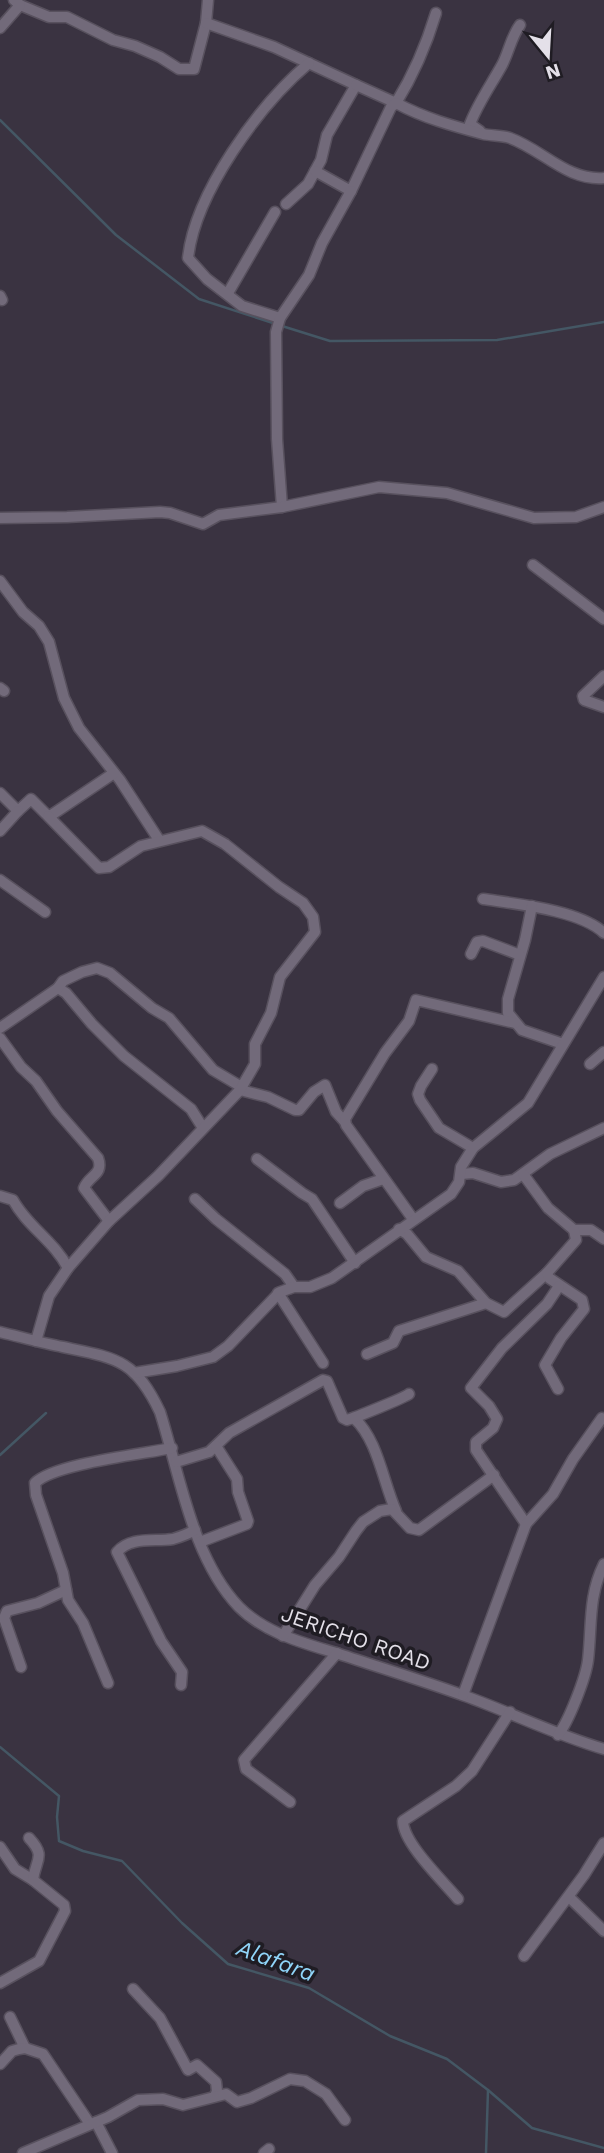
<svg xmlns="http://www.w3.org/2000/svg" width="604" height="2153" font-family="'Work Sans',sans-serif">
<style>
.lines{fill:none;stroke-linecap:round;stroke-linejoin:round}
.stream{stroke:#445764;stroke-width:2.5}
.minor-casing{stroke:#58515e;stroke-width:13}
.minor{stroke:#726a7a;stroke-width:10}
.labels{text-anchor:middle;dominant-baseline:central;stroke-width:7;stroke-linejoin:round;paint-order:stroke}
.street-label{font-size:21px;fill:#e4e0e9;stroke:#1f1c23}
.water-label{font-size:23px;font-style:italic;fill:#90d5f9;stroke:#1f1c23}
</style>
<rect width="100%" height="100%" fill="#3a3341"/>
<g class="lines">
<g class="stream">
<polyline points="0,120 116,235 199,299 276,324"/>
<polyline points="282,326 330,341 497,340 604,322"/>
<polyline points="0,1455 46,1413"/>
<polyline points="0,1747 59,1796 57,1817 59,1841 83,1851 122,1861 182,1923 228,1964 309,1988 390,2036 447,2059 488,2090 532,2128 604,2148"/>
<polyline points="486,2153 488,2090"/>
</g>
<g class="minor-casing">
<g id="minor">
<polyline points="20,5 49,17 67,17 113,40 135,46 160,57 179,69 194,69 206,23 208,0"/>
<polyline points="206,23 274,47 356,85 327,135 321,160 308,184 286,204"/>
<polyline points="0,28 20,5 14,0"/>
<path d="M356 85 396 103C414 74 426 46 436 13"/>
<path d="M480 131 470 124C478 103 491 85 502 65 509 52 511 37 520 25"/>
<path d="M315 171 351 191 391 107 396 103C424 118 453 126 483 134 492 136 502 135 510 138 543 150 567 181 604 178"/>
<polyline points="228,293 275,212"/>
<polyline points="0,296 2,300"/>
<path d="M280 318 242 306 207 279 188 258C195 193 259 105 309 63"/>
<polyline points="282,507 277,439 276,332 280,318 309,275 322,243 351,191"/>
<polyline points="0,518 67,517 160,512 170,513 203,524 219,515 282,507 379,487 447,493 534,518 576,517 604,507"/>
<polyline points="533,565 604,619"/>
<polyline points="0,581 23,612 39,626 49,642 64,698 79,728 120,780 159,840"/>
<polyline points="604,676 583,696 584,700 604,707"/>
<polyline points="0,688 4,691"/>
<polyline points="0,793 18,811 31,799 46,814 50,816 114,773"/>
<polyline points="0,831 18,811"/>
<polyline points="0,880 45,912"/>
<path d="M483 899C516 904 580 910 604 933"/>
<polyline points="532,906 525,940 508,999 508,1013 522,1030 563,1044"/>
<polyline points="471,954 477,942 483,941 520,955"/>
<polyline points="58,988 66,993 92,1024 124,1056 191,1109 203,1128"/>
<polyline points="0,1028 58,988 63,981 82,972 97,968 110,973 152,1008 169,1018 213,1070 240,1086"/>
<path d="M0 1038 21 1067 36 1081 57 1111 98 1158C104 1175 89 1175 84 1188L109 1221"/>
<polyline points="590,1064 604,1052"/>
<polyline points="432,1069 421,1086 418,1094 420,1100 439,1128 473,1148"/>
<polyline points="240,1090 268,1097 295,1110 299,1110 314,1092 325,1085 336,1112 345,1122"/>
<polyline points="257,1159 302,1193 312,1199 355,1263"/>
<polyline points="461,1174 473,1173 501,1182 514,1180 550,1154 604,1128"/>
<polyline points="523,1174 548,1208 574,1230 591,1230 604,1239"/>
<path d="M0 1196 13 1200C27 1226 54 1241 68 1268"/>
<polyline points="195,1199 216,1219 285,1274 292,1284 290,1288"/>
<polyline points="340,1203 363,1186 383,1179"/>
<polyline points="413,1219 346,1125 345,1119 385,1053 409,1021 416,1000 515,1023"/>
<polyline points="399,1229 407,1234 426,1257 458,1271 486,1303 504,1312 547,1273"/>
<polyline points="278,1293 323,1363"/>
<path d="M0 1332C21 1337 42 1343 63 1347 116 1358 135 1359 160 1412 180 1475 192 1558 239 1607 266 1634 304 1643 339 1654 381 1668 424 1681 465 1696 512 1713 556 1735 604 1749"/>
<polyline points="36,1341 49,1296 68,1268 109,1221 158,1176 240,1090 255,1064 255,1044 271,1013 280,977 315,932 313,917 303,903 279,887 225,844 202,831 141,846 109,867 99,868 48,816"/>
<polyline points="367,1354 393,1343 399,1331 486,1303"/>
<polyline points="134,1373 177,1366 213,1357 228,1346 280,1292 294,1287 310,1287 332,1278 451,1194 459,1182 461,1167 473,1148 528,1103 604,977"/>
<polyline points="558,1389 545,1365 561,1338 584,1309 582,1300 549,1278 547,1273 576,1240 574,1230"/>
<path d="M354 1418C378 1440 383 1482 396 1511"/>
<path d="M176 1462 209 1452 229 1433 323 1380 327 1381 343 1418 347 1420C354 1418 404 1398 409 1394"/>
<polyline points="526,1524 476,1450 476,1442 493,1428 497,1419 489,1406 471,1388 502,1348 547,1304 559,1286"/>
<polyline points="200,1542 247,1524 248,1521 238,1492 237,1479 216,1446"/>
<polyline points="283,1636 315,1585 339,1557 356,1531 363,1522 380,1511 392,1509 410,1528 419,1530 494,1475"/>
<polyline points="21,1667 4,1618 7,1611 38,1603 66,1590"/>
<path d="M108 1683 83 1623 68 1600 63 1573 36 1495 35 1483C53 1464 143 1454 172 1448"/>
<path d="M181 1685 182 1672 161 1641 117 1552C131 1536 154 1542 173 1539 180 1537 188 1534 195 1530"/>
<polyline points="463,1695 526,1524 553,1494 573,1459 602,1418"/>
<path d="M558 1735C569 1721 586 1677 588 1660 592 1626 588 1596 604 1564"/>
<polyline points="290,1802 246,1769 244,1760 337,1653"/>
<polyline points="0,1847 15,1869 33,1880"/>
<polyline points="569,1897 604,1931"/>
<path d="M458 1899C443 1881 403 1843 403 1821L456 1786 472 1771 510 1712"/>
<polyline points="524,1956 584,1875 604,1843"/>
<path d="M0 1983 39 1961 65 1911 64 1905 33 1880C35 1860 47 1857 29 1838"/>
<polyline points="133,1989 160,2018 188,2070 197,2065 216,2082 217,2091 215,2096"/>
<polyline points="10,2017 25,2048"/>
<polyline points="0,2064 12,2051 19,2049 25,2048 43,2054 90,2124"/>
<polyline points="96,2122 112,2153"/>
<polyline points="23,2153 108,2117 138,2100 163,2099 183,2105 226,2094 237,2102 251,2098 290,2079 305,2081 326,2094 345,2120"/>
<polyline points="264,2153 269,2149"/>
</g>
</g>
<use href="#minor" class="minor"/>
</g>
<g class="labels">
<g class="street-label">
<text transform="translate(356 1638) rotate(19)">JERICHO ROAD</text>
</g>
<g class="water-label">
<text transform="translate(276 1961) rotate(20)">Alafara</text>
</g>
</g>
<g transform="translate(548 56) rotate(162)" stroke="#1f1c23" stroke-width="5" paint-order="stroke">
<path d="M0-5L12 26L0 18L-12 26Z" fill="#e4e0e9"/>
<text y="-10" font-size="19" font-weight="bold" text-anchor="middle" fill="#e4e0e9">N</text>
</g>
</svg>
